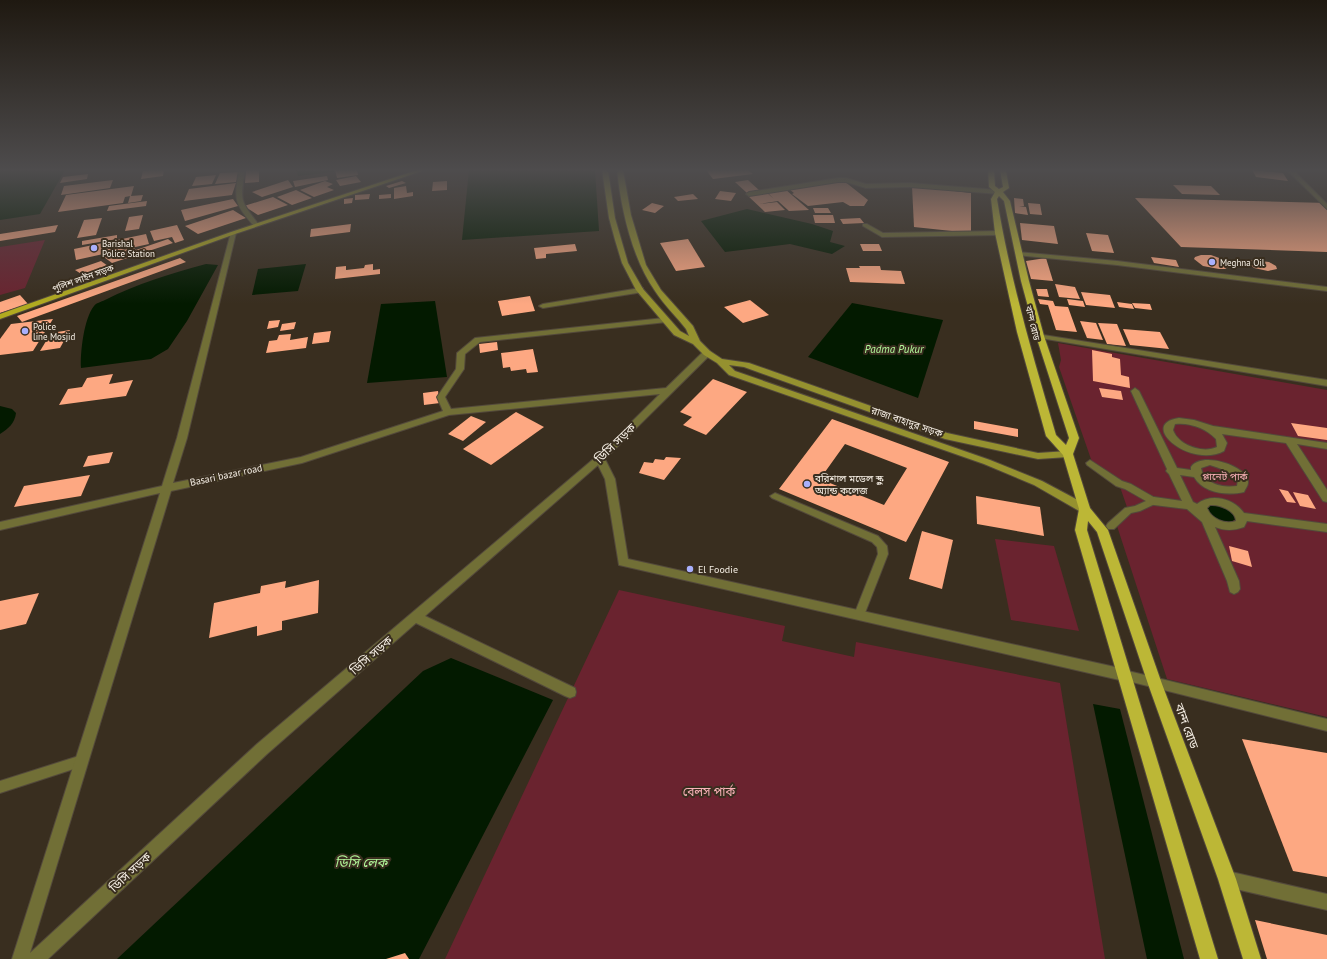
<svg xmlns="http://www.w3.org/2000/svg" width="1327" height="959" font-family="'PT Sans','Noto Sans Bengali',sans-serif">
<style>
.green{fill:#6a232f}
.water{fill:#031a00}
.building{fill:#fda882;fill-rule:evenodd}
.lines{fill:none;stroke-linecap:round;stroke-linejoin:round}
.service-casing{stroke:#53493b;stroke-width:2}
.pedestrian-casing{stroke:#53493b;stroke-width:2}
.minor-casing{stroke:#53493b;stroke-width:2}
.secondary-casing{stroke:#53493b;stroke-width:2}
.primary-casing{stroke:#53493b;stroke-width:2}
.trunk-casing{stroke:#53493b;stroke-width:2}
.service{fill:#716f36;fill-rule:evenodd}
.pedestrian{fill:#716f36;fill-rule:evenodd}
.minor{fill:#716f36;fill-rule:evenodd}
.secondary{fill:#95912f;fill-rule:evenodd}
.primary{fill:#b1ab20;fill-rule:evenodd}
.trunk{fill:#bcb736;fill-rule:evenodd}
.poi-dot{fill:#a9b0fc;stroke:#392e1f;stroke-width:1.5}
.labels{text-anchor:middle;dominant-baseline:central;stroke-width:4;stroke-linejoin:round;paint-order:stroke}
.far-poi-label{font-size:9px;fill:#f5eee4;stroke:#392e1f;text-anchor:start}
.far-street-label{font-size:9px;fill:#f5eee4;stroke:#392e1f}
.street-label{font-size:10px;fill:#f5eee4;stroke:#392e1f}
.park-label{font-size:10px;fill:#fbb2b9;stroke:#392e1f}
.poi-label{font-size:10px;fill:#f5eee4;stroke:#392e1f;text-anchor:start}
.water-label{font-size:11px;font-style:italic;fill:#b2f99a;stroke:#392e1f}
.near-street-label{font-size:12px;fill:#f5eee4;stroke:#392e1f}
.near-park-label{font-size:12px;fill:#fbb2b9;stroke:#392e1f}
.near-water-label{font-size:13px;font-style:italic;fill:#b2f99a;stroke:#392e1f}
</style>
<rect width="100%" height="100%" fill="#392e1f"/>
<g class="green">
<polygon points="45,240 25,288 0,295 0,247"/>
<polygon points="1058,343 1327,390 1327,717 1167,679 1117,526 1129,514 1128,510 1119,484 1092,462 1059,367 1061,360"/>
<polygon points="995,539 1054,546 1079,631 1011,620"/>
<polygon points="619,590 785,626 782,641 854,657 856,642 1060,683 1105,959 445,959"/>
</g>
<g class="water">
<polygon points="0,170 65,170 40,214 0,220"/>
<polygon points="296,170 334,170 334,172 298,176"/>
<polygon points="469,170 595,170 599,231 462,240"/>
<polygon points="747,209 812,224 833,231 830,242 845,246 832,254 790,244 725,252 701,221"/>
<path d="M206 264 218 265 187 321 168 349 151 359 81 368C80 353 84 318 94 306 96 303 101 302 105 300 136 284 172 273 206 264Z"/>
<polygon points="306,264 298,291 252,295 258,269"/>
<polygon points="435,301 447,377 367,383 381,304"/>
<polygon points="852,303 943,320 918,398 808,357"/>
<path d="M0 406 12 409 16 413C15 423 8 429 0 434Z"/>
<path d="M1210 505C1220 503 1234 509 1235 520L1230 522C1220 522 1211 518 1207 509Z"/>
<polygon points="451,658 553,700 419,959 117,959 423,671"/>
<polygon points="1093,704 1120,709 1184,959 1147,959"/>
</g>
<g class="building">
<polygon points="150,170 164,170 163,176 141,179 143,171"/>
<polygon points="246,170 259,170 259,182 245,183"/>
<polygon points="335,170 357,170 358,175 337,178"/>
<polygon points="706,170 748,170 753,174 713,179"/>
<polygon points="1252,170 1283,173 1288,181 1256,177"/>
<polygon points="241,172 236,182 215,184 220,173"/>
<polygon points="88,174 87,179 60,183 63,177"/>
<polygon points="216,175 212,184 192,186 196,177"/>
<polygon points="327,176 328,180 295,187 293,181"/>
<polygon points="356,176 361,182 340,186 336,180"/>
<polygon points="113,180 110,188 61,195 64,186"/>
<polygon points="288,180 293,187 262,197 252,192"/>
<polygon points="748,180 760,191 747,193 735,182"/>
<polygon points="325,181 333,184 327,187 334,190 314,197 300,190"/>
<polygon points="402,181 406,183 389,188 386,186"/>
<polygon points="447,181 447,190 432,191 433,182"/>
<polygon points="839,181 844,181 868,200 864,206 850,206 843,202 808,206 792,194 794,193 789,189"/>
<polygon points="236,183 232,195 184,201 189,189"/>
<polygon points="1173,185 1211,186 1220,195 1182,194"/>
<polygon points="134,186 131,196 143,195 141,201 128,203 130,196 125,197 123,203 58,212 66,195"/>
<polygon points="406,186 407,193 413,192 413,196 394,199 394,188"/>
<polygon points="912,186 971,193 971,233 914,227"/>
<polygon points="785,189 809,210 789,211 778,201 759,204 777,202 785,210 765,212 747,195 766,192 774,199 767,192"/>
<polygon points="296,190 312,198 292,205 277,197"/>
<polygon points="720,191 736,193 731,201 715,199"/>
<polygon points="370,194 369,199 355,200 355,195"/>
<polygon points="391,194 391,198 379,199 379,195"/>
<polygon points="693,194 698,199 678,201 674,197"/>
<polygon points="273,197 288,205 258,215 244,206"/>
<polygon points="353,198 352,203 344,204 344,199"/>
<polygon points="1014,198 1023,199 1024,206 1019,206 1026,207 1028,215 1015,213"/>
<polygon points="1135,198 1327,203 1327,252 1181,247"/>
<polygon points="233,199 238,206 185,221 181,210"/>
<polygon points="147,201 146,206 107,211 109,206"/>
<polygon points="652,203 664,206 655,213 642,210"/>
<polygon points="1028,203 1040,204 1042,215 1030,214"/>
<polygon points="813,208 828,208 831,213 815,213"/>
<polygon points="233,210 246,218 198,234 185,226"/>
<polygon points="143,215 139,229 125,231 129,217"/>
<polygon points="813,215 833,215 835,223 815,223"/>
<polygon points="102,218 96,235 77,238 84,220"/>
<polygon points="860,218 864,223 843,224 840,219"/>
<polygon points="1020,223 1054,226 1058,244 1022,240"/>
<polygon points="351,224 350,232 310,237 311,229"/>
<polygon points="58,225 55,232 0,241 0,234"/>
<polygon points="177,225 184,240 175,243 172,237 154,241 150,231"/>
<polygon points="1086,233 1108,235 1114,253 1092,251"/>
<polygon points="146,234 149,244 76,260 74,249"/>
<polygon points="117,235 117,239 82,245 82,241"/>
<polygon points="168,239 173,243 112,263 104,257 133,247 136,250"/>
<polygon points="688,239 705,267 676,271 660,243"/>
<polygon points="575,244 577,251 546,254 546,258 536,259 534,248"/>
<polygon points="860,244 879,244 882,251 863,251"/>
<polygon points="1201,255 1211,255 1222,259 1227,261 1230,266 1225,269 1219,269 1203,266 1194,259 1195,257"/>
<polygon points="1151,257 1176,260 1179,267 1154,263"/>
<polygon points="180,258 186,262 22,322 17,316"/>
<polygon points="1046,258 1053,281 1031,279 1026,261"/>
<polygon points="1252,260 1269,262 1276,266 1277,269 1268,271 1254,268 1248,262"/>
<polygon points="101,261 108,266 83,275 75,270"/>
<polygon points="373,264 373,270 380,269 380,274 335,279 336,267 346,266 346,270 364,268 365,265"/>
<polygon points="859,266 880,266 881,270 901,271 905,284 850,282 846,268 860,268"/>
<polygon points="1055,284 1075,287 1080,299 1059,297"/>
<polygon points="1036,289 1047,289 1049,297 1038,296"/>
<polygon points="1081,292 1110,295 1115,308 1086,305"/>
<polygon points="20,295 28,304 0,313 0,302"/>
<polygon points="530,296 535,311 502,316 498,301"/>
<polygon points="1038,299 1053,301 1055,306 1068,307 1077,332 1056,330 1048,305 1040,304"/>
<polygon points="1067,299 1083,301 1085,307 1069,305"/>
<polygon points="750,300 769,315 743,323 724,307"/>
<polygon points="1117,302 1132,304 1134,309 1119,307"/>
<polygon points="1132,303 1150,304 1152,310 1135,308"/>
<polygon points="53,319 33,351 0,355 0,339 11,324"/>
<polygon points="280,320 278,327 267,329 269,321"/>
<polygon points="1080,321 1096,323 1103,340 1087,338"/>
<polygon points="296,322 294,329 280,331 282,324"/>
<polygon points="1098,323 1117,324 1126,346 1107,344"/>
<polygon points="1123,329 1160,332 1169,349 1130,345"/>
<polygon points="70,330 60,348 40,351 51,333"/>
<polygon points="331,331 329,342 312,344 314,333"/>
<polygon points="291,334 290,340 308,337 306,348 266,353 269,341 277,340 279,335"/>
<polygon points="497,342 498,350 480,353 479,344"/>
<polygon points="533,349 538,372 527,373 526,369 511,371 510,367 503,368 501,353"/>
<polygon points="1092,350 1112,354 1112,357 1120,359 1121,375 1129,377 1130,388 1093,381"/>
<polygon points="113,374 109,384 133,380 126,396 59,405 68,389 82,387 87,378"/>
<polygon points="713,379 747,392 706,435 683,425 692,417 680,412"/>
<polygon points="1099,388 1121,391 1123,400 1102,397"/>
<polygon points="438,391 440,403 424,405 423,393"/>
<polygon points="516,412 544,427 491,465 463,449"/>
<polygon points="471,416 486,422 463,441 448,434"/>
<path d="M832 419 949 462 906 542 779 489ZM845 444 907 468 884 505 820 479Z"/>
<polygon points="974,421 1018,429 1018,437 974,429"/>
<polygon points="1291,423 1327,428 1327,440 1298,436"/>
<polygon points="113,452 109,463 83,467 88,456"/>
<polygon points="666,457 681,458 664,480 639,473 644,462 653,463 655,459 664,460"/>
<polygon points="90,475 81,496 14,507 24,486"/>
<polygon points="1279,489 1288,491 1296,503 1287,502"/>
<polygon points="1293,492 1308,495 1316,509 1300,506"/>
<polygon points="976,496 1040,507 1044,536 977,524"/>
<polygon points="922,531 953,540 942,589 909,579"/>
<polygon points="1229,546 1248,551 1252,567 1232,561"/>
<polygon points="319,580 318,613 282,621 282,630 257,636 257,626 209,638 214,603 260,593 261,586 286,581 285,588"/>
<polygon points="39,593 26,624 0,630 0,601"/>
<polygon points="1242,739 1327,753 1327,877 1293,871"/>
<polygon points="1255,920 1327,935 1327,959 1267,959"/>
<polygon points="405,953 409,959 386,959"/>
</g>
<g class="lines">
<g class="service-casing">
<g id="service">
<polygon points="1090,460 1122,481 1131,484 1157,499 1159,501 1157,503 1140,511 1131,513 1114,529 1108,529 1106,526 1108,523 1125,508 1135,506 1146,501 1125,489 1116,486 1087,465 1086,463"/>
<polygon points="775,493 878,536 887,546 888,554 863,618 859,619 855,618 854,615 878,554 877,547 872,542 772,498 770,496"/>
<polygon points="1124,670 1327,719 1327,731 1124,680 1120,679 1118,675 1120,671"/>
<polygon points="82,755 86,757 88,761 86,765 0,793 0,781"/>
</g>
</g>
<g class="pedestrian-casing">
<g id="pedestrian">
<path d="M1135 388 1139 391 1177 468 1191 470V467C1202 450 1250 467 1248 483 1248 486 1245 489 1244 492 1227 496 1203 493 1194 477L1180 475 1193 502 1197 504C1211 493 1233 498 1244 513L1327 524V532L1247 521 1244 527C1233 531 1225 531 1215 527L1239 581 1240 589 1238 592 1234 594 1230 592 1227 581 1202 522 1187 509 1154 505 1150 504 1149 501 1150 498 1154 497 1182 501 1169 474 1166 471 1167 469 1131 391ZM1210 465C1220 468 1231 472 1238 480L1237 486C1222 488 1204 484 1201 468ZM1210 505C1220 504 1236 511 1236 521 1225 525 1211 519 1207 508Z"/>
<path d="M1179 418 1194 420 1213 426 1327 443V449L1297 444 1327 490V502L1323 501 1286 443 1222 434 1227 443 1224 451C1190 469 1137 424 1179 418ZM1175 424C1190 422 1207 429 1216 439L1217 447C1203 454 1178 445 1173 430Z"/>
</g>
</g>
<g class="minor-casing">
<g id="minor">
<path d="M239 170H245C240 202 240 200 259 225L258 226H254C234 203 234 200 239 170Z"/>
<polygon points="1287,170 1293,170 1327,204 1327,209"/>
<polygon points="838,178 846,178 866,184 910,183 999,190 1002,192 999,194 910,187 866,188 846,182 838,182 749,196 746,194 749,192"/>
<polygon points="863,224 867,224 883,233 999,231 1002,233 999,235 882,237 863,226"/>
<path d="M231 232 236 233 187 438 173 483 301 457 443 411 437 397 456 369 457 353 475 338 664 318 668 320 667 322 480 342 465 354 464 369 445 397 451 409 666 388 704 351H710L711 353 710 355 605 459 615 479 628 559 1124 669 1129 671 1130 675 1129 679 1124 681 619 565 605 479 598 465 425 616 575 688 576 692 575 696 570 698 565 696 416 623 267 754 48 959H12L160 493 0 530V522L162 486 177 438ZM660 394 597 456 257 744 30 953 171 491 302 463 449 415Z"/>
<polygon points="1018,252 1117,261 1327,287 1327,291 1117,265 1016,255 1016,253"/>
<polygon points="640,288 643,288 643,292 543,308 539,306 543,304"/>
<polygon points="1037,334 1327,380 1327,386 1040,338 1036,336"/>
<polygon points="1227,871 1327,894 1327,910 1227,887 1221,885 1219,879 1221,873"/>
</g>
</g>
<g class="secondary-casing">
<path id="secondary" d="M602 170H608L615 218 628 263 643 289 680 331 689 336 686 329C676 316 664 305 655 291 632 258 621 209 617 170H623L631 215 646 265 661 290 693 326 700 341 710 351 722 359 749 363 947 433 1038 453 1068 451 1073 454 1068 457 1038 459 945 439 744 367 729 365 735 371 990 460 1042 481 1089 506 1090 509 1089 512H1081L1034 485 984 464 729 375 717 363 704 355 693 344 674 335 636 290 622 263 615 240 609 218Z"/>
</g>
<g class="primary-casing">
<polygon id="primary" points="417,170 425,170 235,234 0,319 0,314 231,232"/>
</g>
<g class="trunk-casing">
<path id="trunk" d="M988 170H994L995 186 999 189 1003 187 1000 170H1006L1009 188 1003 192 1010 201 1029 281 1044 336 1079 438 1073 454 1090 508 1108 530 1162 684 1236 879 1261 959H1243L1218 879 1148 684 1097 532 1088 521 1087 530 1218 959H1200L1075 530 1079 509 1063 455 1046 436 1017 332 995 233 991 199 995 192 989 187ZM999 196 1004 201 1021 281 1036 336 1069 438 1066 445 1056 435C1033 357 1010 279 997 199Z"/>
</g>
<use href="#service" class="service"/>
<use href="#pedestrian" class="pedestrian"/>
<use href="#minor" class="minor"/>
<use href="#secondary" class="secondary"/>
<use href="#primary" class="primary"/>
<use href="#trunk" class="trunk"/>
</g>
<linearGradient id="sky" x2="0" y2="1"><stop stop-color="#1f1911"/><stop offset="0.56" stop-color="#4e4c4d"/><stop offset="1" stop-color="#4e4c4d" stop-opacity="0"/></linearGradient>
<rect width="1327" height="304" fill="url(#sky)"/>
<g class="poi-dot">
<circle cx="94" cy="248" r="4"/>
<circle cx="1212" cy="262" r="4"/>
<circle cx="25" cy="331" r="4"/>
<circle cx="807" cy="484" r="4"/>
<circle cx="690" cy="569" r="4"/>
</g>
<g class="labels">
<g class="far-poi-label">
<text x="102" y="243">Barishal<tspan x="102" dy="10">Police Station</tspan></text>
<text x="1220" y="262">Meghna Oil</text>
<text x="33" y="326">Police<tspan x="33" dy="10">line Mosjid</tspan></text>
</g>
<g class="far-street-label">
<text transform="translate(83 278) rotate(-20)">পুলিশ লাইন সড়ক</text>
<text transform="translate(1033 323) rotate(76)">বান্দ রোড</text>
</g>
<g class="street-label">
<text transform="translate(907 422) rotate(19)">রাজা বাহাদুর সড়ক</text>
<text transform="translate(226 475) rotate(-12)">Basari bazar road</text>
</g>
<g class="park-label">
<text x="1225" y="476">প্লানেট পার্ক</text>
</g>
<g class="poi-label">
<text x="815" y="478">বরিশাল মডেল স্কুল<tspan x="815" dy="12">অ্যান্ড কলেজ</tspan></text>
<text x="698" y="569">El Foodie</text>
</g>
<g class="water-label">
<text x="894" y="349">Padma Pukur</text>
</g>
<g class="near-street-label">
<text transform="translate(615 443) rotate(-44)">ডিসি সড়ক</text>
<text transform="translate(371 655) rotate(-41)">ডিসি সড়ক</text>
<text transform="translate(1187 726) rotate(70)">বান্দ রোড</text>
<text transform="translate(130 872) rotate(-43)">ডিসি সড়ক</text>
</g>
<g class="near-park-label">
<text x="709" y="791">বেলস পার্ক</text>
</g>
<g class="near-water-label">
<text x="361" y="862">ডিসি লেক</text>
</g>
</g>
</svg>
